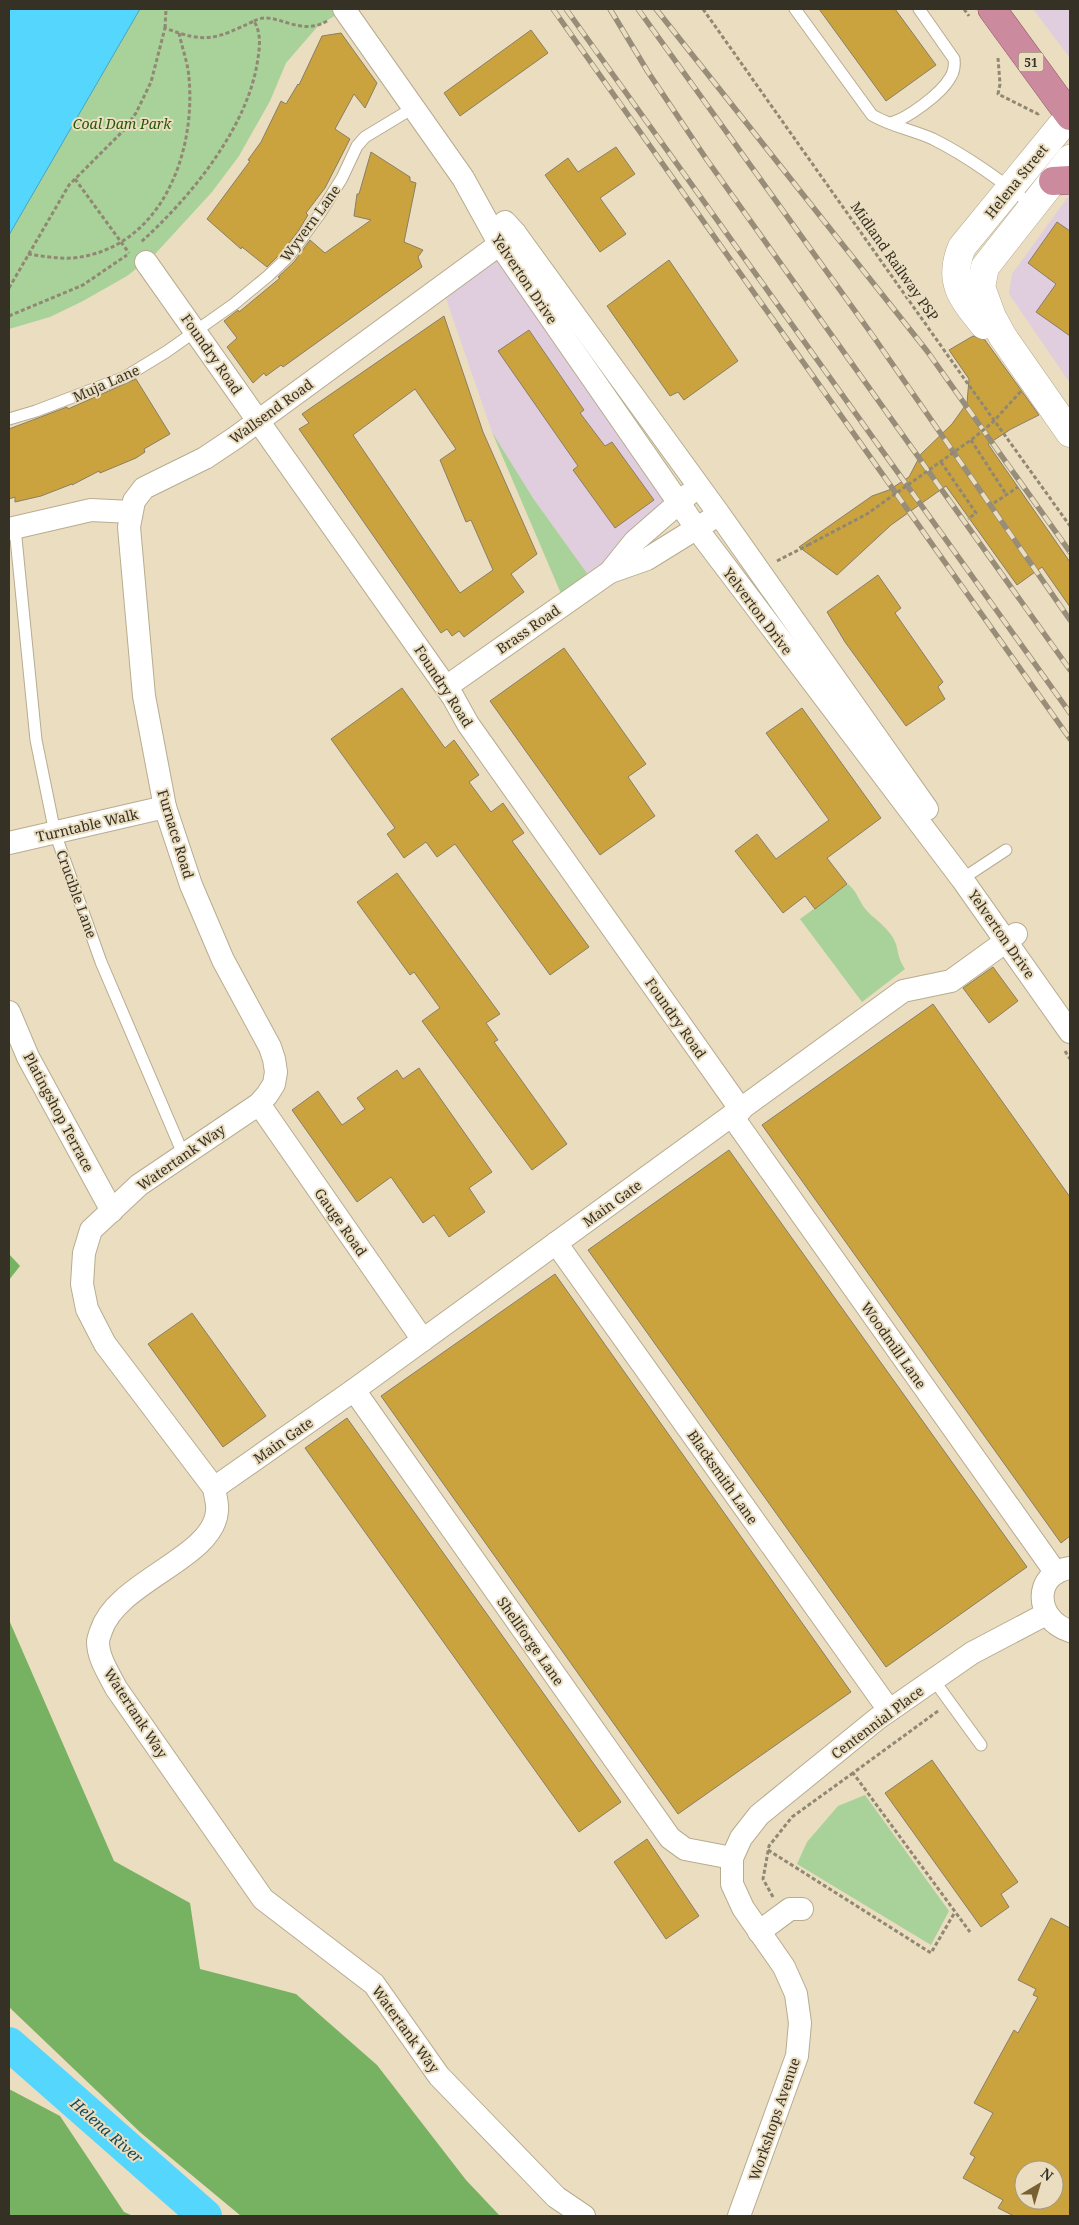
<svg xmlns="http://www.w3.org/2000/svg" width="1079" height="2225" font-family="'Noto Serif',serif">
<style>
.commercial{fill:#e0cede}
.green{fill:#a9d29b}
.forest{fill:#77b162}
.water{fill:#55d6fd;stroke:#4ca4bc}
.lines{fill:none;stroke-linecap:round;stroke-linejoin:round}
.river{stroke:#55d6fd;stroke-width:34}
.building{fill:#caa33f;stroke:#8a7e64;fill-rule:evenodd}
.service-casing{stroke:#b8ac90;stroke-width:13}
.minor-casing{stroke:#b8ac90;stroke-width:24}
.tertiary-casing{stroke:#b8ac90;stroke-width:29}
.trunk-casing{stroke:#905865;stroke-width:29}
.path{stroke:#918873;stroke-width:3;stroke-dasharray:4 2.5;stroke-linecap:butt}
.service{stroke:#fff;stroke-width:11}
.minor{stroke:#fff;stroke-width:22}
.tertiary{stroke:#fff;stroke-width:28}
.trunk{stroke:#cc8a9f;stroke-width:28}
.rail-casing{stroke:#978d78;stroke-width:5.5}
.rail{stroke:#eaddc0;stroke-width:4;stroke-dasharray:11;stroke-linecap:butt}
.path-bridge{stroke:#918873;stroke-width:3;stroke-dasharray:4 2.5;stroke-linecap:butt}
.labels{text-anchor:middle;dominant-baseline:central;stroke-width:4;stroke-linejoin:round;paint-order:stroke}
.shield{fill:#eaddc0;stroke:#6c6554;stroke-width:1}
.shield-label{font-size:12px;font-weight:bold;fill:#363125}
.park-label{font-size:14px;font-style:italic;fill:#235904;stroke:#eaddc0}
.street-label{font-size:14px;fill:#363125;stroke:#eaddc0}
.water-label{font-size:15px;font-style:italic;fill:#114959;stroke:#eaddc0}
</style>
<rect width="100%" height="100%" fill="#eaddc0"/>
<g class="commercial">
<polygon points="1033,9 1070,9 1070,58"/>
<polygon points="1070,194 1070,383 1009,294 1012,274"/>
<polygon points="500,245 679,503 594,583 533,498 492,432 442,287"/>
</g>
<g class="green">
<polygon points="9,9 344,9 344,10 318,26 286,63 270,101 239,156 212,192 156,253 127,276 83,301 50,317 9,329"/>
<polygon points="492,432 533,498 594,583 565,603"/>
<path d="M848 884C858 892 859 903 868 912 878 922 890 929 896 944 899 955 898 958 905 969L862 1002 800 919Z"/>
<polygon points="865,1795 949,1911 931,1945 797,1864 807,1842 838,1806"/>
</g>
<g class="forest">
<polygon points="9,1254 20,1266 9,1280"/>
<polygon points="9,1620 114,1861 190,1903 200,1969 296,1994 377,2065 466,2180 500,2216 241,2216 141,2133 9,2007"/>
<polygon points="9,2089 60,2116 124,2212 133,2216 9,2216"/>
</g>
<polygon class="water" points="9,9 140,9 9,235"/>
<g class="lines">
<polyline class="river" points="9,2044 205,2216"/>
</g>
<g class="building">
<polygon points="819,9 895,9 936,65 886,101"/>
<polygon points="531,30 548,53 460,116 444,93"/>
<polygon points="341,33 377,83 365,108 354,94 335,129 350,139 325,188 306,213 308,215 299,230 282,252 267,267 242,247 241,249 207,219 250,161 248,160 261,142 281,101 286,104 298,84 299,85 322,36"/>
<polygon points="616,147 635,174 600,198 626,234 600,252 545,175 568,158 578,172"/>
<polygon points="371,152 410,177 410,181 416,183 404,242 423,250 418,257 422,267 283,367 281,365 266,376 264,373 253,383 227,347 237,338 224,321 238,310 239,312 280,278 278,277 294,262 310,240 325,253 371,220 354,216 357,194 359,194"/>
<polygon points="1057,222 1070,231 1070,336 1036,312 1056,284 1028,263"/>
<polygon points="669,260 738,361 684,400 678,392 670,396 607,306"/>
<path d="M444 316 483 432 537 554 511 574 524 592 464 637 459 631 452 636 447 629 441 633 299 429 309 423 302 414ZM415 389 456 449 440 460 466 522 471 520 493 570 460 593 353 435Z"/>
<polygon points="529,330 584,410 580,413 605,446 612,442 654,500 615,528 573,470 578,466 498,351"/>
<polygon points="973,336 985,340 1039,415 1011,429 988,444 1070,562 1070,607 1042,567 1017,585 946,486 891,525 837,575 799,547 872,496 889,490 909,477 921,454 952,424 967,403 969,379 949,350"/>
<polygon points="136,379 170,434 144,449 145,452 136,458 100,473 99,471 72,485 72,484 41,496 15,502 15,497 9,499 9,429 67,407 68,409"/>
<polygon points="878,575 901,608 895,613 943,682 938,687 945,699 906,726 845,642 827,612"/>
<polygon points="564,648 646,764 628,777 655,816 600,855 490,701"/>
<polygon points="402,688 445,748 454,740 479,775 469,782 491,812 503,803 524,833 512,841 589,947 550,975 455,844 437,857 426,842 404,858 387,834 395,828 331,739"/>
<polygon points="802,708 881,818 827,858 847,884 815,909 805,896 783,913 735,851 757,834 776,859 829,820 766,733"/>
<polygon points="397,873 500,1014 486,1023 498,1040 494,1042 567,1144 532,1170 422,1021 440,1008 414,972 410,975 357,902"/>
<polygon points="993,967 1018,1001 989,1023 963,988"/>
<polygon points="933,1004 1070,1197 1070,1536 1061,1543 762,1125"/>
<polygon points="419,1068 492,1172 469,1188 485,1212 449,1237 434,1215 423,1223 391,1177 357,1202 292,1110 318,1091 342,1125 365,1109 357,1098 397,1070 403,1079"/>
<polygon points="729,1150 1027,1567 886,1667 588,1250"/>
<polygon points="555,1274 851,1692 678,1814 381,1396"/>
<polygon points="192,1313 266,1416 223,1447 148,1344"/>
<polygon points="347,1418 621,1802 579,1832 305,1448"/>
<polygon points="932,1760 1018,1882 1001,1894 1009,1907 981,1927 885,1793"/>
<polygon points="647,1839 699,1916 666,1939 614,1862"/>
<path d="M1051 1918 1070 1928V2216H1014L998 2208 1003 2200 963 2178 975 2157 970 2154 993 2113 974 2103 1014 2030 1018 2033 1038 1997 1033 1995 1036 1989 1018 1980ZM1024 2170H1054V2200H1024Z"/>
</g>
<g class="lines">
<g class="service-casing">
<g id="service">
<path d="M795 9 872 115C890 126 913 130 933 139 969 157 1001 181 1033 206"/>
<path d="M891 123C908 118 941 94 950 78 954 72 955 66 954 59L919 9"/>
<polyline points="9,419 36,411 125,377 166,352 234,304 268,276 288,257 319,215 342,178 357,146 365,137 413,108"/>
<polyline points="15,528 36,740 55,833 101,962 184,1156"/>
<polyline points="962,879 1006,850"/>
<polyline points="933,1679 981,1745"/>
</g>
</g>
<g class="minor-casing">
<g id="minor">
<polyline points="344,9 463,178 500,245 697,529 962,879 1070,1032"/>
<polyline points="505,222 515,233 719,514 927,809"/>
<path d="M515 233 235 438 205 458 144 488 134 501 129 527 144 696 165 807 191 885 223 960 270 1047 274 1059 276 1072 274 1084 267 1095 259 1104 139 1185 91 1230 84 1253 82 1284 87 1309 105 1344 214 1488C215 1495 218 1504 217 1511 214 1558 117 1581 101 1631 100 1634 98 1639 98 1642 98 1658 109 1674 116 1688L263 1899 374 1984 439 2076 556 2197 584 2216"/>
<polyline points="146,262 453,697 468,724 741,1110"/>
<polyline points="9,529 91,510 131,512"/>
<polyline points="610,572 647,559 710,520"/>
<polyline points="446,687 610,572 635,541 689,494"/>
<polyline points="9,843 165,807"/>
<polyline points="9,1012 28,1057 112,1211"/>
<polyline points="259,1104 423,1340"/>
<polyline points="732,1116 1056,1573"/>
<polyline points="556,1243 889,1710"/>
<polyline points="354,1390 670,1838 685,1849 732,1858"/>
<polyline points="214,1488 354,1390 903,991 951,981 1016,934"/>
<path d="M1070 1568C1033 1573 1034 1620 1070 1631"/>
<polyline points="759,1932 790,1909 802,1909"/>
<polyline points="739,2216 797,2056 800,2023 796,1994 784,1967 743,1908 732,1884 732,1858 741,1838 759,1815 877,1719 972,1653 1046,1614"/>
</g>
</g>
<g class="tertiary-casing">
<g id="tertiary">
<polyline points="1070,159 985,267 981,287 992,317 1003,337 1070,433"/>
<path d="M984 325C963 299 947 282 962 247L1070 115"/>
</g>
</g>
<g class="trunk-casing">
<g id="trunk">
<polyline points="992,9 1070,116"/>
<polyline points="1053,181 1070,180"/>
</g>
</g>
<g class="path">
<polyline points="703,9 963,377 1070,526"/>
<polyline points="964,9 969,16"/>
<path d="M254 21C275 9 298 38 327 21"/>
<polyline points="165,28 166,9"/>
<polyline points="998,58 1000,84 998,94 1038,114 1040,112"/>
<polyline points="75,179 129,253"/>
<path d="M28 254C42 256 58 259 73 258 160 249 196 155 189 78 188 63 182 48 179 33"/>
<path d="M9 288 69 185 123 131 136 113 151 82 165 28C206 44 216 39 254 21 261 33 260 45 258 58 249 126 191 197 141 242"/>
<polyline points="9,316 83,285 127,255"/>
<polyline points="971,440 1006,494"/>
<polyline points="941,462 976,513 968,519"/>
<polyline points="994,503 1018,487"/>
<polyline points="777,561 808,545"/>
<polyline points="1065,1051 1070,1059"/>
<polyline points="938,1711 853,1773 970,1932"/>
<polyline points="768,1850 931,1953 955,1912"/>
<polyline points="773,1897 763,1879 769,1846 792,1817 853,1773"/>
</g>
<use href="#service" class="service"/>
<use href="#minor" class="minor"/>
<use href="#tertiary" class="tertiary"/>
<use href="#trunk" class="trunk"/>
<g class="rail-casing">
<g id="rail">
<polyline points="553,9 1070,739"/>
<polyline points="566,9 1070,713"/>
<polyline points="610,9 648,72 707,160 1070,670"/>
<polyline points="638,9 873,336 1070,620"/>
<polyline points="656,9 927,351 1070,552"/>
</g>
</g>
<use href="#rail" class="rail"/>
<polyline class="path-bridge" points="808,545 867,514 971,440 992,423 1022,390"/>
</g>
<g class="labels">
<rect class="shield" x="1018.5" y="52.5" width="25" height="19" rx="4"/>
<g class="shield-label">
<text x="1031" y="62">51</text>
</g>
<g class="park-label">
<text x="122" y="123">Coal Dam Park</text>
</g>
<g class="street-label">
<text transform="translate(1016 181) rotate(-51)">Helena Street</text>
<text transform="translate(310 223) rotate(-54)">Wyvern Lane</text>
<text transform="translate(895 261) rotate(55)">Midland Railway PSP</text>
<text transform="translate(525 279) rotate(56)">Yelverton Drive</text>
<text transform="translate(212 354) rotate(55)">Foundry Road</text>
<text transform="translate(106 383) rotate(-24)">Muja Lane</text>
<text transform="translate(271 411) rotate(-36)">Wallsend Road</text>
<text transform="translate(758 611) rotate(53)">Yelverton Drive</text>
<text transform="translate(528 629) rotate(-35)">Brass Road</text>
<text transform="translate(444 686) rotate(57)">Foundry Road</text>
<text transform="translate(87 825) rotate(-13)">Turntable Walk</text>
<text transform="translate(176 834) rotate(73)">Furnace Road</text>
<text transform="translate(77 894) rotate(70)">Crucible Lane</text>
<text transform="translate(1002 934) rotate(55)">Yelverton Drive</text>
<text transform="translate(676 1018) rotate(55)">Foundry Road</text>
<text transform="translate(59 1112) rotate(62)">Platingshop Terrace</text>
<text transform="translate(181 1157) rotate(-35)">Watertank Way</text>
<text transform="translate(612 1203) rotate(-36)">Main Gate</text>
<text transform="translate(341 1222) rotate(55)">Gauge Road</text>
<text transform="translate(894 1345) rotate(55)">Woodmill Lane</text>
<text transform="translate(283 1440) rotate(-35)">Main Gate</text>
<text transform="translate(723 1477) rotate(55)">Blacksmith Lane</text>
<text transform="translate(531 1641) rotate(55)">Shellforge Lane</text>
<text transform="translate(136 1713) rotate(57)">Watertank Way</text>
<text transform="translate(877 1722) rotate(-37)">Centennial Place</text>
<text transform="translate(406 2029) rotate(54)">Watertank Way</text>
<text transform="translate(774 2119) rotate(-71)">Workshops Avenue</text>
</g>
<g class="water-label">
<text transform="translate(107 2130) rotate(41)">Helena River</text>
</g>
</g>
<rect width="1079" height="2225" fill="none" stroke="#363125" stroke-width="20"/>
<g transform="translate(1039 2185) rotate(38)"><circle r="24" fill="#eaddc0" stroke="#a29882"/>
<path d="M0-4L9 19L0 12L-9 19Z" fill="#796031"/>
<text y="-8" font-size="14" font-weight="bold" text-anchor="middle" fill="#363125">N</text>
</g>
</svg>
